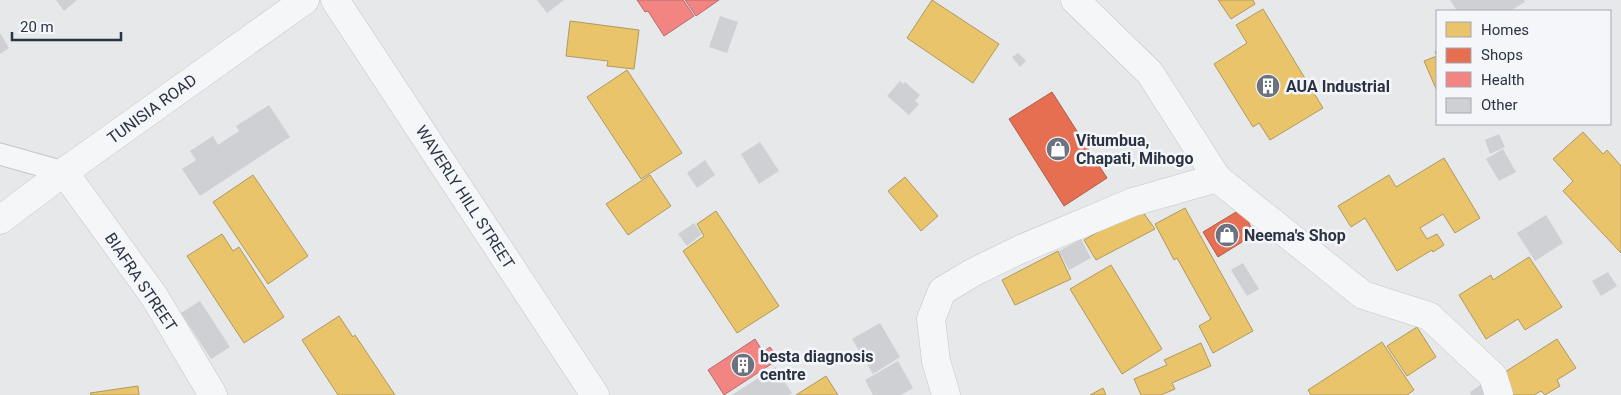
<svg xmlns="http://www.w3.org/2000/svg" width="1621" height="395" font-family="Roboto,sans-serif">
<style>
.homes{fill:#e9c46a;stroke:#b0995f}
.shops{fill:#e76f51;stroke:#af5d4d}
.health{fill:#f28482;stroke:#b66c70}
.building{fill:#ced0d3}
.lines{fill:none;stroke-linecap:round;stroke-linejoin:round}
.service-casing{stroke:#c4c6c8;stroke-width:23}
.minor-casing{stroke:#c4c6c8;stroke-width:29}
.service{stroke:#f5f6f7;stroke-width:21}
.minor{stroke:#f5f6f7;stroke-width:28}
.labels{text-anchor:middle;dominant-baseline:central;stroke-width:5;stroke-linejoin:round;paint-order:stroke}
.poi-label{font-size:16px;font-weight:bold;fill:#2b3445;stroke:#f4f6f9;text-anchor:start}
.street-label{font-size:16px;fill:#2b3445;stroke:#f4f6f9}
</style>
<rect width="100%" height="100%" fill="#e6e8ea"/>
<g class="homes">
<polygon points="932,0 999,44 973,83 907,38"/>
<polygon points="1218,0 1253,0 1255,4 1231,19"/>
<polygon points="1263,9 1323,108 1270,140 1259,123 1253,127 1214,64 1247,43 1236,25"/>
<polygon points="570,21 639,30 634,69 607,66 608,61 566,56"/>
<polygon points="1437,51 1437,91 1424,61 1437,56 1435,52"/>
<polygon points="627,70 682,153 641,179 587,97"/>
<polygon points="1583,132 1603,154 1607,150 1621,166 1621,253 1563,191 1573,181 1553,159"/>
<polygon points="1444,158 1480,218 1455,233 1443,214 1420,228 1427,239 1437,234 1444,245 1433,252 1432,250 1397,271 1365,218 1351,227 1338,206 1389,175 1396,187"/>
<polygon points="253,175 308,256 268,284 213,202"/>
<polygon points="650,175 671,206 628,235 606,204"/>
<polygon points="905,177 938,216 921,231 888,191"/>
<polygon points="1140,208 1155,229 1096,260 1084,240"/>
<polygon points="1185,208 1253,331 1213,353 1199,326 1211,319 1177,258 1174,260 1155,224"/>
<polygon points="716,211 779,306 737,333 683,251 704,236 697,224"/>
<polygon points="222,234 233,251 239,247 284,317 244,343 187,256"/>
<polygon points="1058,251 1071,279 1015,305 1002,280"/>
<polygon points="1529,257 1562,307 1525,330 1518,319 1486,339 1459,295 1491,275 1493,280"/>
<polygon points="1111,265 1162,349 1122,374 1070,289"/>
<polygon points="339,316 353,337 355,335 395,395 338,395 302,340"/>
<polygon points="1417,327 1436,357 1407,376 1387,346"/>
<polygon points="1557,339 1576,368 1557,380 1560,386 1545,395 1541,391 1534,395 1508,395 1497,377"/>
<polygon points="1382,342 1414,390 1407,395 1311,395 1308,390"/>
<polygon points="1201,343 1211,366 1172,383 1175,389 1161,395 1141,395 1134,379 1167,365 1164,360"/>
<polygon points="826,376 838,395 796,395"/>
<polygon points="138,386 139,395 91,395 90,393"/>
<polygon points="1103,388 1106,395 1090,395"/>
</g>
<g class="shops">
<polygon points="1052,92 1107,178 1064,206 1009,119"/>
<polygon points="1241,209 1251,227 1246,230 1250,237 1218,257 1203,232"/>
</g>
<g class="health">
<polygon points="637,0 683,0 694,16 664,36 648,11 645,12"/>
<polygon points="685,0 719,0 696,16"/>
<polygon points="755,339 763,352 770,347 779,359 724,395 708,370"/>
</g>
<g class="building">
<polygon points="56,0 77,0 64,11"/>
<polygon points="537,0 564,0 547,13"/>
<polygon points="1450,0 1524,0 1525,2 1510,11 1457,11"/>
<polygon points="720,16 738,22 727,53 709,47"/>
<polygon points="0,33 9,48 0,54"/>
<polygon points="1018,53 1026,61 1020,67 1012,57"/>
<polygon points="900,81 903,84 905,82 920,95 915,101 919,104 909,115 887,96"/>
<polygon points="269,105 290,137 200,196 182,169 196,160 190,151 213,136 218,145 239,131 236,126"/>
<polygon points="1499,134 1505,147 1490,154 1485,140"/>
<polygon points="760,142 779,171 759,184 741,154"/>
<polygon points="1503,149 1516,172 1499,181 1486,159"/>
<polygon points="705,160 715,175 697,188 687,173"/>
<polygon points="1546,215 1563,243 1535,261 1517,233"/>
<polygon points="694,223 702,234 687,246 678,234"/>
<polygon points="1081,239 1091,258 1069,270 1059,251"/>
<polygon points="1243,263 1259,289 1247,296 1231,270"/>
<polygon points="1608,272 1617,286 1601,296 1592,281"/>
<polygon points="200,301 230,347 211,359 181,313"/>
<polygon points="880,323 900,357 873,374 852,339"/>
<polygon points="898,361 913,388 901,395 873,395 865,380"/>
<polygon points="775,367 792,393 789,395 732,395"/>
<polygon points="1485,382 1494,395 1471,395 1470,392"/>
</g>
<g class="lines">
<g class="service-casing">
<polyline id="service" points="0,154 64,172"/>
</g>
<g class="minor-casing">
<g id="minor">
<polyline points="335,0 595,395"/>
<polyline points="1075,0 1150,73 1217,178 1363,295 1429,316 1493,376 1499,395"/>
<polyline points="64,172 154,296 213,395"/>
<polyline points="0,220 64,172 305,0"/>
<polyline points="946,395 936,361 931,319 942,291 972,273 1021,249 1133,202 1217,178"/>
</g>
</g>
<use href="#service" class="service"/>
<use href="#minor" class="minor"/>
</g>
<defs>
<g id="building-disc" transform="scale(1.25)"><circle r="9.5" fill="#6c737f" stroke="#f4f6f9"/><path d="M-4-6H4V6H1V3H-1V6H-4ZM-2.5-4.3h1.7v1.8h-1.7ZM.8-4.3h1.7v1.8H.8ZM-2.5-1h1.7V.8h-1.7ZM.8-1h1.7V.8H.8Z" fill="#fff"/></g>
<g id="shop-disc" transform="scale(1.25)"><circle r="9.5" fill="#6c737f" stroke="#f4f6f9"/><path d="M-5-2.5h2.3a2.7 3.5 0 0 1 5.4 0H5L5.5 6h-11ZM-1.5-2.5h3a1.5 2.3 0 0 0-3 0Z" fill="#fff"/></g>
</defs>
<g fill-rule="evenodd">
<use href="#building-disc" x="1268" y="86"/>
<use href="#shop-disc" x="1058" y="149"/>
<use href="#shop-disc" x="1227" y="235"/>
<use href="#building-disc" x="743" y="365"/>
</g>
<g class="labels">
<g class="poi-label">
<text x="1286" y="86">AUA Industrial</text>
<text x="1076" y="140">Vitumbua,<tspan x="1076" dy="18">Chapati, Mihogo</tspan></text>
<text x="1244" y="235">Neema's Shop</text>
<text x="760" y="356">besta diagnosis<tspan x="760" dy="18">centre</tspan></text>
</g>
<g class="street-label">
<text transform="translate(152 109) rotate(-36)">TUNISIA ROAD</text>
<text transform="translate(465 197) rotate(57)">WAVERLY HILL STREET</text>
<text transform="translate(141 282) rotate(56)">BIAFRA STREET</text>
</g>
</g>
<rect x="1436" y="10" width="175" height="115" fill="#f4f6f9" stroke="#a4a8b1"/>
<rect x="1446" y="22" width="25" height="15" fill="#e9c46a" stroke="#a4a8b1"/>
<text x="1481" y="35" font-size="15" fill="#2b3445">Homes</text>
<rect x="1446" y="48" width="25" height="15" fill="#e76f51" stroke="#a4a8b1"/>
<text x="1481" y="60" font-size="15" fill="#2b3445">Shops</text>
<rect x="1446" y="72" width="25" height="15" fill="#f28482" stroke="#a4a8b1"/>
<text x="1481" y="85" font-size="15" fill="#2b3445">Health</text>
<rect x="1446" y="98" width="25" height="15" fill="#ced0d3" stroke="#a4a8b1"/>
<text x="1481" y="110" font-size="15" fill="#2b3445">Other</text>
<path d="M12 32v8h109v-8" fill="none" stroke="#2b3445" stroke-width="2.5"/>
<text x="20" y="32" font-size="15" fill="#2b3445" stroke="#f4f6f9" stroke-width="4" paint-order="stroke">20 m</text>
</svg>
